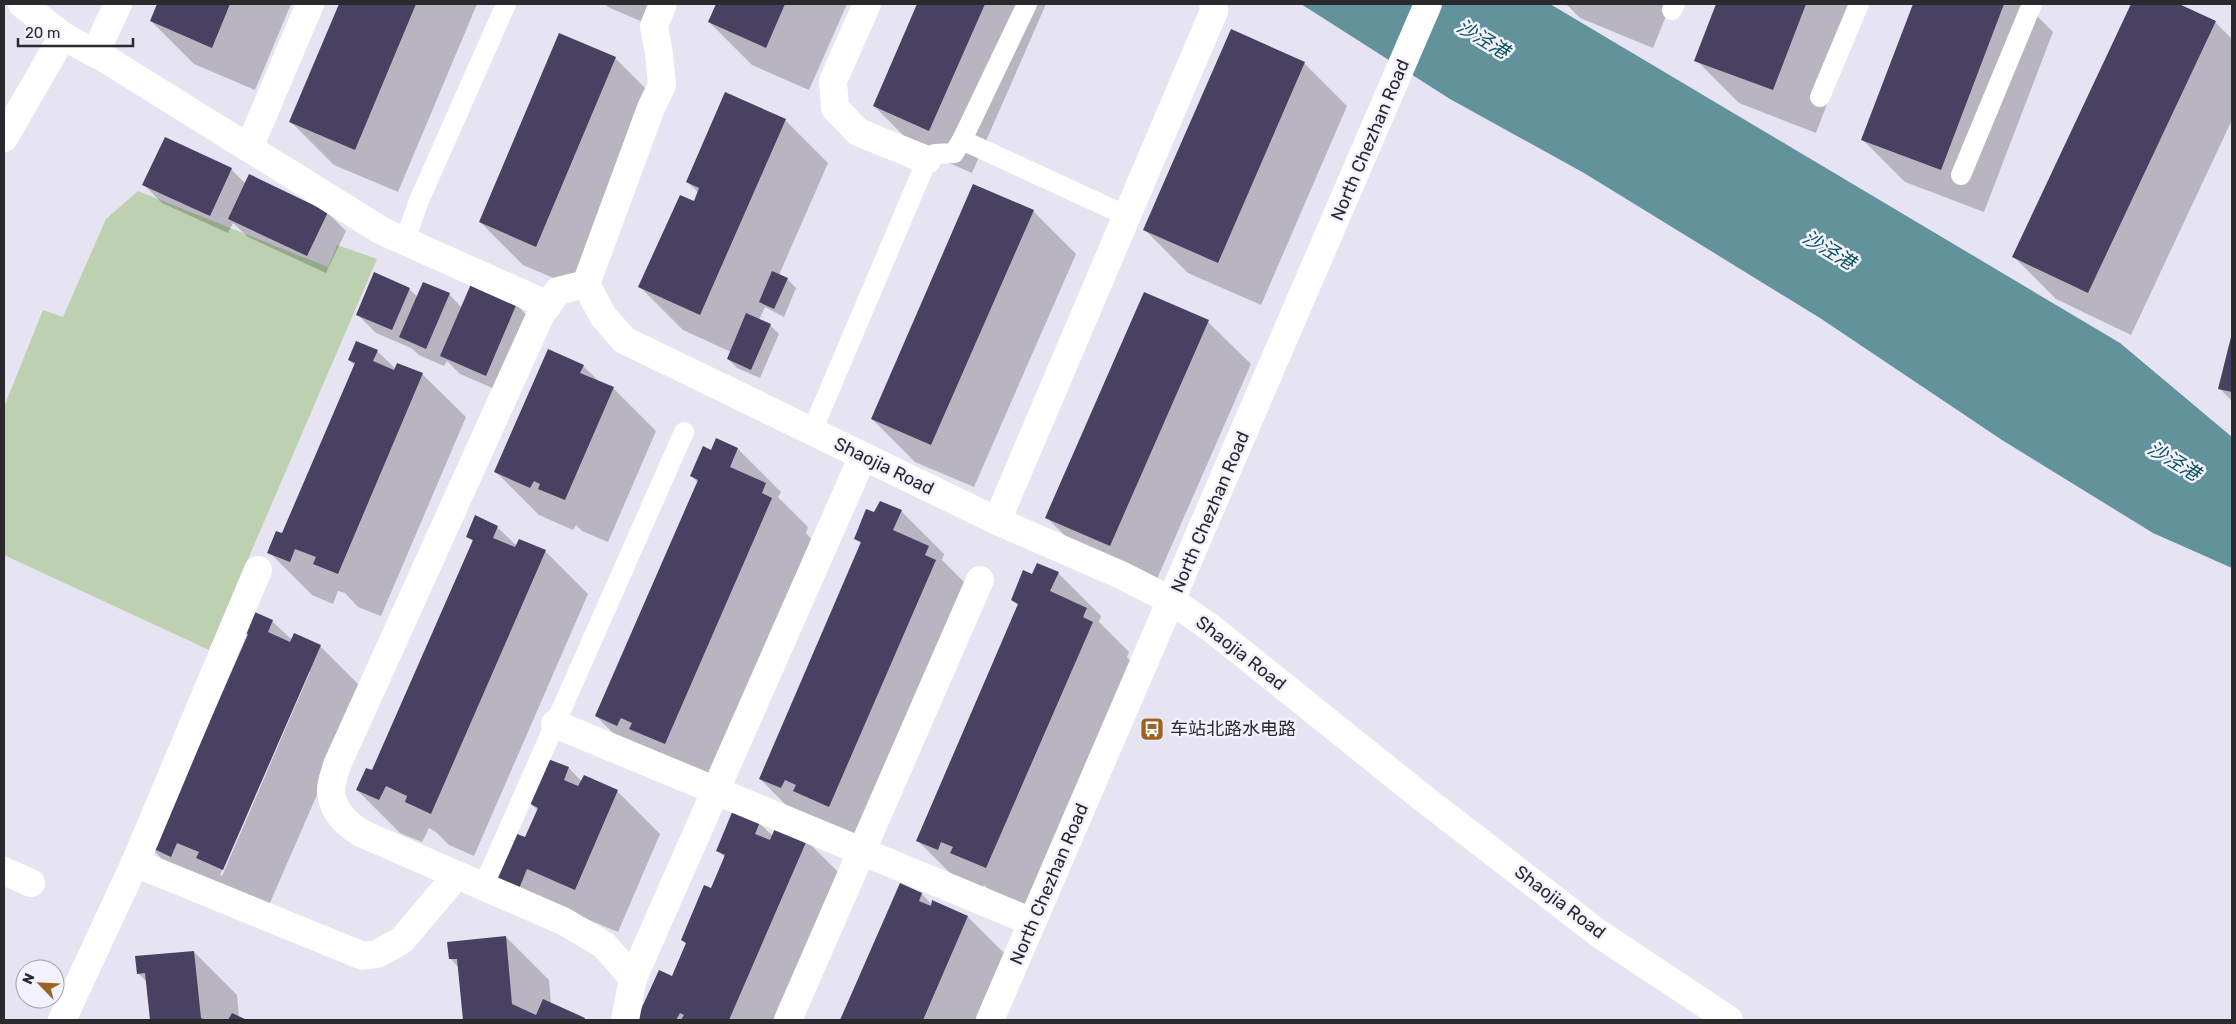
<svg xmlns="http://www.w3.org/2000/svg" width="2236" height="1024" font-family="Rubik,'Noto Sans SC',sans-serif">
<style>
.green{fill:#bdd1b0}
.water{fill:#62929c}
.shadow{fill:#0003;fill-rule:evenodd}
.building{fill:#494161}
.lines{fill:none;stroke-linecap:round;stroke-linejoin:round}
.lane{stroke:#fff;stroke-width:20}
.street{stroke:#fff;stroke-width:28}
.secondary{stroke:#fff;stroke-width:28}
.labels{text-anchor:middle;dominant-baseline:central;stroke-width:5;stroke-linejoin:round;paint-order:stroke}
.street-label{font-size:18px;fill:#2a292e;stroke:#f3f1fd}
.poi-label{font-size:18px;fill:#2a292e;stroke:#f3f1fd;text-anchor:start}
.water-label{font-size:19px;font-style:italic;fill:#06505b;stroke:#f3f1fd}
</style>
<rect width="100%" height="100%" fill="#e6e3f2"/>
<polygon class="green" points="138,191 328,267 337,245 377,259 209,650 4,555 4,407 43,310 63,317 106,219"/>
<polygon class="water" points="1301,4 1550,4 2120,343 2232,437 2232,568 2153,533 2002,440 1820,318 1584,173 1450,99"/>
<g class="shadow">
<polygon points="158,4 291,4 255,90 194,64 151,21"/>
<polygon points="340,4 477,4 398,192 334,165 291,122"/>
<polygon points="605,4 678,4 666,32 608,7"/>
<polygon points="717,4 847,4 809,90 752,65 709,22"/>
<polygon points="919,4 1046,4 972,173 917,149 874,106"/>
<polygon points="1566,4 1671,4 1653,48 1580,18"/>
<polygon points="1717,4 1865,4 1816,133 1739,103 1696,60"/>
<polygon points="1914,4 2025,4 2053,32 1984,212 1905,182 1862,139"/>
<polygon points="2133,4 2176,4 2215,22 2232,39 2232,120 2131,335 2056,299 2013,256"/>
<polygon points="615,58 658,101 579,289 523,265 480,222"/>
<polygon points="1304,63 1347,106 1261,305 1188,273 1145,230"/>
<polygon points="785,120 828,163 779,275 787,279 796,288 784,317 765,307 759,320 770,325 779,334 760,378 737,368 728,359 731,352 683,330 640,287 694,203 699,193 687,182"/>
<polygon points="231,169 246,184 328,213 346,231 326,273 248,237 233,223 228,233 162,203 143,184"/>
<polygon points="1033,211 1076,254 974,487 915,462 872,419"/>
<polygon points="375,274 409,289 418,297 449,294 462,308 516,304 534,323 504,393 460,374 447,361 444,366 419,355 411,348 376,333 357,314"/>
<polygon points="1208,322 1251,364 1153,588 1090,560 1047,518"/>
<polygon points="2232,335 2232,401 2219,388"/>
<polygon points="377,351 396,369 398,364 423,375 466,417 381,616 358,607 345,593 338,591 333,604 312,595 269,552 283,535 355,366 349,360"/>
<polygon points="583,366 601,383 613,388 656,431 608,542 582,531 576,525 573,530 539,515 496,472"/>
<polygon points="738,449 781,492 778,497 808,527 806,533 814,542 708,786 639,759 596,716 698,483 692,476 711,452"/>
<polygon points="901,511 944,554 942,560 972,590 872,849 803,822 760,779 862,545 855,538 875,514"/>
<polygon points="497,527 517,546 545,551 588,594 474,856 449,845 436,832 429,828 422,842 400,833 357,790 373,772 473,542 468,536"/>
<polygon points="1058,573 1101,616 1099,622 1129,652 1127,657 1135,666 1029,910 995,896 984,885 981,892 960,883 917,840 1019,606 1012,600 1032,576"/>
<path d="M272 621 292 640 320 646 363 689 266 912 192 889 149 846 165 828 248 636 243 630ZM308 671 310 672 222 876 220 875Z"/>
<polygon points="549,760 569,768 582,782 617,791 660,834 618,932 493,880 526,839 538,811 530,803"/>
<polygon points="759,823 773,836 807,841 850,884 790,1020 641,1020 639,1018 673,977 687,944 682,940 711,890 725,858 718,850"/>
<polygon points="901,885 922,894 932,905 968,917 1011,960 984,1020 842,1020"/>
<polygon points="506,937 549,980 551,1004 586,1020 464,1020 459,968 450,958"/>
<polygon points="194,952 237,995 239,1018 244,1020 151,1020 148,983 138,973"/>
</g>
<g class="building">
<polygon points="157,4 230,4 212,48 150,21"/>
<polygon points="339,4 416,4 355,150 289,122"/>
<polygon points="716,4 785,4 766,48 708,22"/>
<polygon points="917,4 985,4 929,131 873,106"/>
<polygon points="1716,4 1806,4 1773,90 1694,61"/>
<polygon points="1913,4 2004,4 1941,170 1861,140"/>
<polygon points="2131,4 2179,4 2216,21 2088,293 2012,257"/>
<polygon points="1231,29 1305,62 1218,263 1143,230"/>
<polygon points="559,33 616,57 536,247 479,222"/>
<polygon points="725,92 786,119 700,315 638,287 680,195 694,201 699,188 686,182"/>
<polygon points="165,137 232,168 210,216 142,185"/>
<polygon points="249,174 328,212 307,256 228,219"/>
<polygon points="973,184 1034,210 931,445 871,419"/>
<polygon points="772,271 788,278 774,309 759,302"/>
<polygon points="374,272 410,288 392,330 356,315"/>
<polygon points="423,282 450,293 426,349 399,337"/>
<polygon points="471,284 517,303 486,376 440,356"/>
<polygon points="1144,292 1209,320 1110,546 1045,518"/>
<polygon points="746,313 771,324 751,370 727,359"/>
<polygon points="2232,333 2232,392 2218,389"/>
<polygon points="356,341 378,350 373,361 394,370 397,363 423,373 338,574 313,564 316,557 295,549 290,562 267,553 276,531 282,533 355,363 348,360"/>
<polygon points="548,349 584,365 580,373 614,387 565,500 538,489 540,484 534,481 530,488 494,472"/>
<polygon points="716,438 738,448 730,467 766,483 762,493 772,498 665,744 629,729 632,723 621,718 617,726 595,716 698,480 690,476 703,446 711,450"/>
<polygon points="880,501 902,510 893,530 929,546 925,555 936,560 829,807 793,791 796,785 785,780 781,788 759,779 861,542 854,539 866,509 874,512"/>
<polygon points="475,515 498,526 493,538 515,547 519,539 546,550 431,814 405,802 407,796 386,786 379,800 356,790 366,768 372,770 473,540 466,537"/>
<polygon points="1037,563 1059,572 1050,591 1087,608 1083,617 1093,622 986,868 950,853 953,847 941,842 938,850 916,841 1018,604 1011,600 1023,570 1032,574"/>
<polygon points="250,610 273,620 268,632 290,642 294,633 321,645 223,870 196,858 199,852 177,843 171,857 148,846 164,826 248,634 241,631"/>
<polygon points="548,759 569,767 564,780 578,786 584,775 618,790 575,890 527,869 518,891 491,880 512,832 525,837 538,808 529,803"/>
<polygon points="733,810 760,822 755,834 770,840 776,826 807,840 729,1020 681,1020 684,1015 680,1013 676,1020 642,1020 637,1018 659,970 672,976 686,943 681,940 704,885 711,888 725,855 716,851"/>
<polygon points="900,883 922,893 919,901 931,906 932,900 968,916 923,1020 840,1020"/>
<polygon points="506,936 512,1004 536,1015 543,999 585,1018 584,1020 463,1020 457,959 449,959 447,942"/>
<polygon points="194,951 201,1018 205,1020 150,1020 145,973 137,974 135,956"/>
<polygon points="232,1013 247,1020 228,1020"/>
</g>
<g class="lines">
<g class="lane">
<polyline points="1672,10 1675,4"/>
<polyline points="1820,97 1859,4"/>
<polyline points="962,140 1127,216"/>
<polyline points="1961,175 2032,4"/>
<polyline points="405,241 418,203 506,4"/>
<polyline points="812,431 927,160 935,154 954,153 962,140 1027,4"/>
<polyline points="483,887 684,432"/>
</g>
<g class="street">
<polyline points="22,4 63,36 109,61 382,231 548,305"/>
<polyline points="867,4 833,81 835,108 858,132 927,160"/>
<polyline points="95,53 118,4"/>
<polyline points="4,138 63,36"/>
<polyline points="249,148 310,4"/>
<polyline points="586,284 603,316 624,340 997,521 1121,575 1172,601 1211,628 1423,798 1598,933 1729,1020"/>
<path d="M586 284 558 291 541 314 337 765C335 773 330 784 331 792 333 812 347 825 363 834L563 921 604 945 633 978"/>
<polyline points="586,284 651,108 662,85 659,54 654,26 663,4"/>
<polyline points="997,521 1214,11 1213,4"/>
<polyline points="555,724 1032,922"/>
<polyline points="135,863 363,956 377,954 402,940 457,875"/>
<polyline points="4,871 31,883"/>
<polyline points="62,1020 135,863 258,570"/>
<polyline points="625,1020 633,978 863,456"/>
<polyline points="788,1020 980,580"/>
</g>
<polyline class="secondary" points="990,1020 1428,4"/>
</g>
<defs>
<g id="bus-square" transform="scale(1.25)"><rect x="-9" y="-9" width="18" height="18" rx="4" fill="#9e6223" stroke="#f3f1fd"/><path d="M-5-6H5V4H4V6H2V4H-2V6H-4V4H-5ZM-3.5-4V0h7V-4ZM-3.5 1.2v1.5H-2V1.2ZM2 1.2v1.5H3.5V1.2Z" fill="#fff"/></g>
</defs>
<g fill-rule="evenodd">
<use href="#bus-square" x="1152" y="729"/>
</g>
<g class="labels">
<g class="street-label">
<text transform="translate(1370 140) rotate(-67)">North Chezhan Road</text>
<text transform="translate(884 466) rotate(26)">Shaojia Road</text>
<text transform="translate(1210 512) rotate(-67)">North Chezhan Road</text>
<text transform="translate(1241 653) rotate(38)">Shaojia Road</text>
<text transform="translate(1049 884) rotate(-67)">North Chezhan Road</text>
<text transform="translate(1560 902) rotate(37)">Shaojia Road</text>
</g>
<g class="poi-label">
<text x="1170" y="729">车站北路水电路</text>
</g>
<g class="water-label">
<text transform="translate(1483 39) rotate(31)">沙泾港</text>
<text transform="translate(1829 250) rotate(31)">沙泾港</text>
<text transform="translate(2174 461) rotate(31)">沙泾港</text>
</g>
</g>
<rect width="2236" height="1024" fill="none" stroke="#2a292e" stroke-width="10"/>
<g transform="translate(40 984) rotate(294)"><circle r="24" fill="#f3f1fd" stroke="#a3a1aa"/>
<path d="M0-4L9 19L0 12L-9 19Z" fill="#9e6223"/>
<text y="-8" font-size="14" font-weight="bold" text-anchor="middle" fill="#2a292e">N</text>
</g>
<path d="M18 38v8h115v-8" fill="none" stroke="#2a292e" stroke-width="2.5"/>
<text x="25" y="38" font-size="15" fill="#2a292e" stroke="#f3f1fd" stroke-width="4" paint-order="stroke">20 m</text>
</svg>
